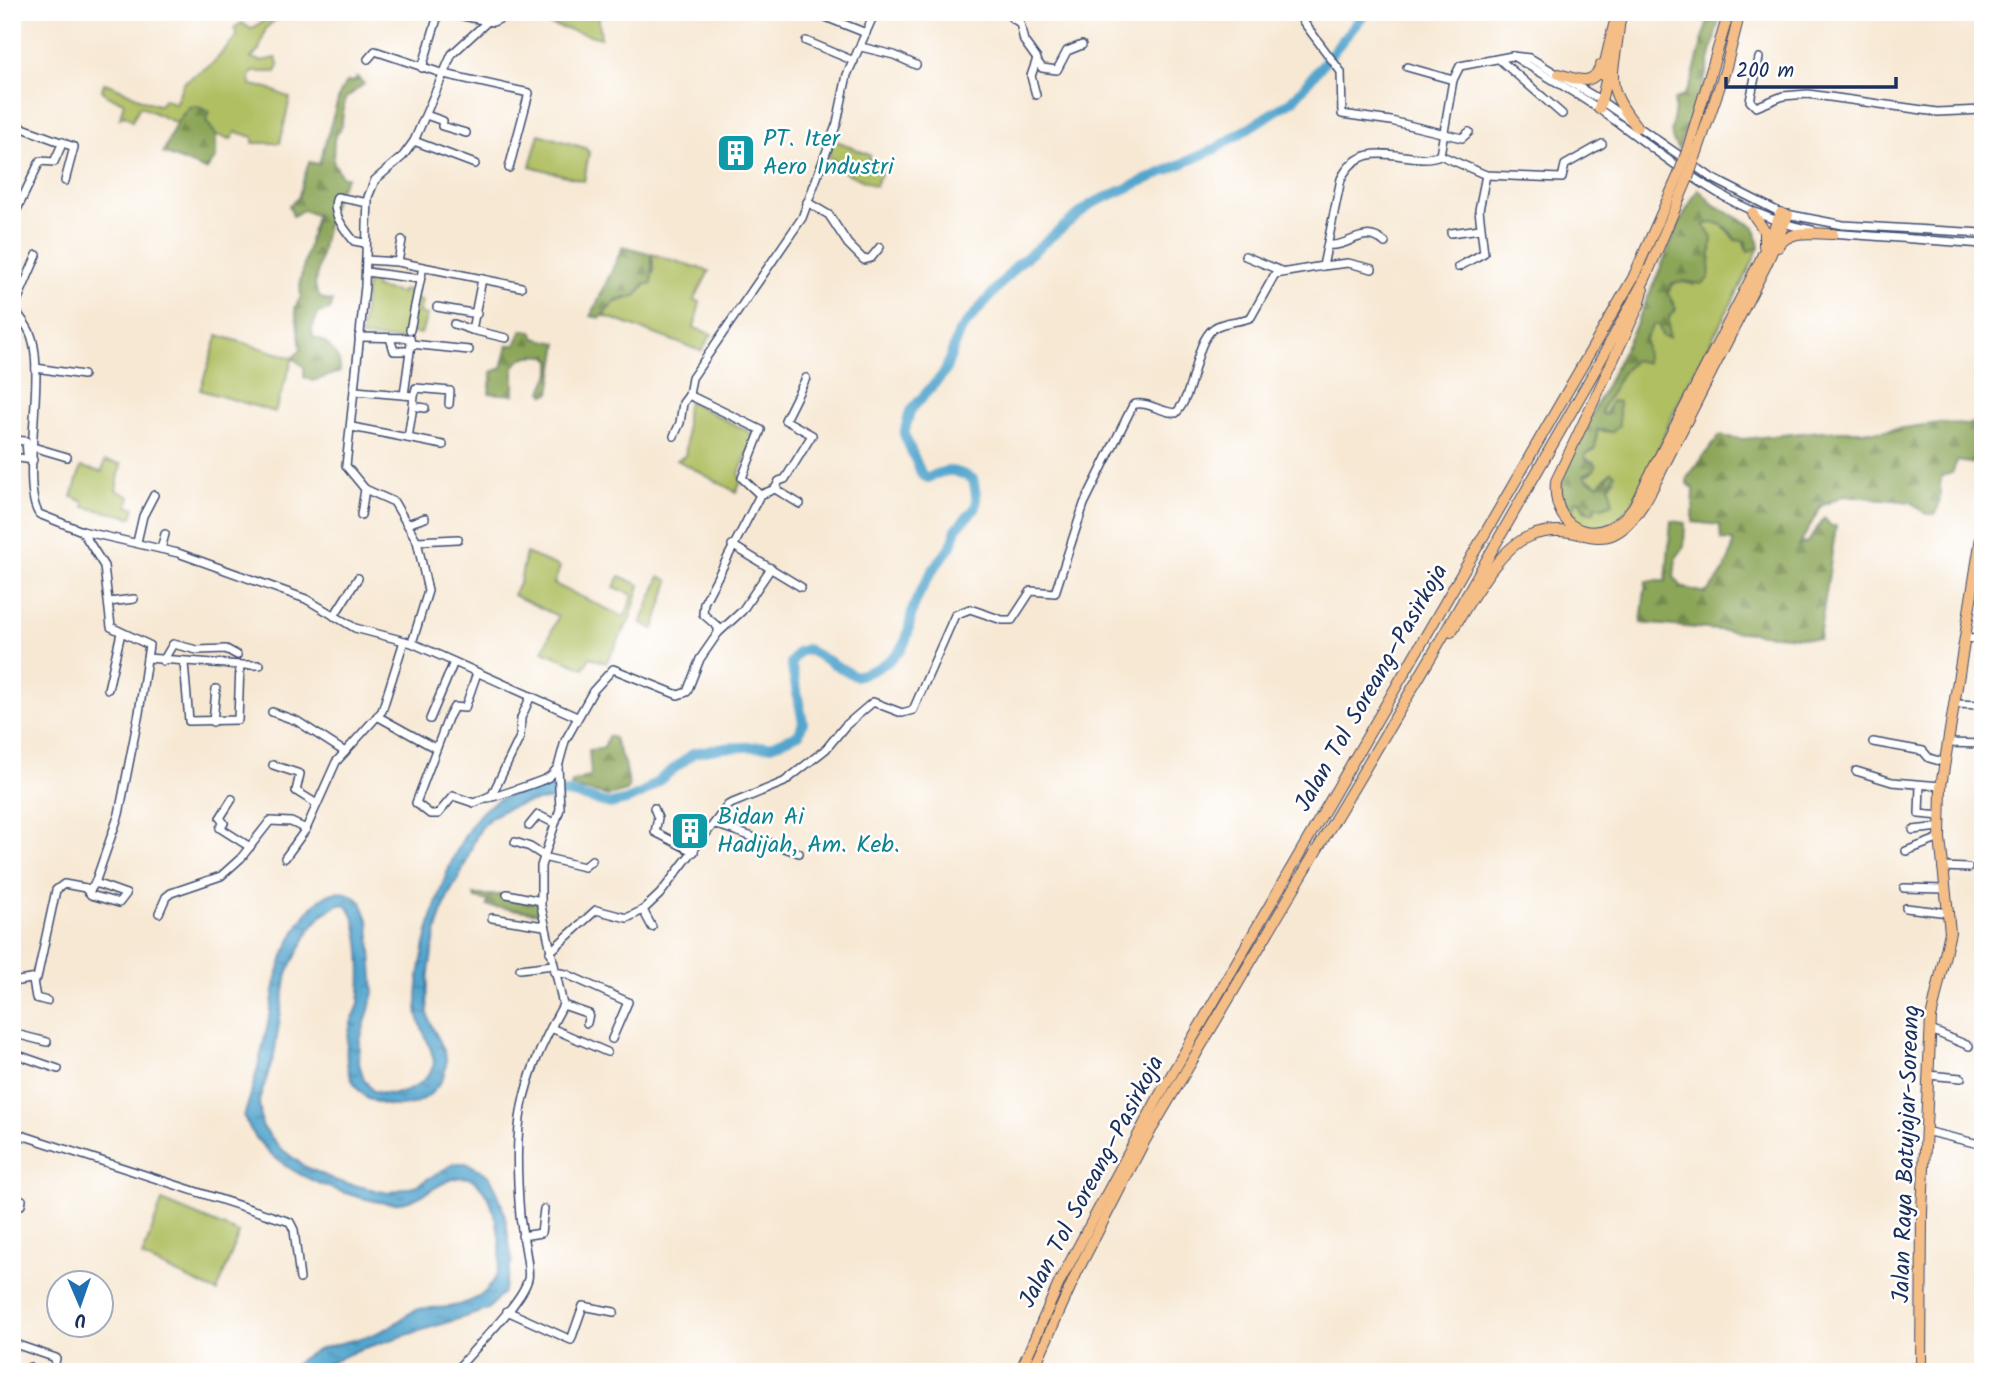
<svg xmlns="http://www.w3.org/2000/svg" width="1995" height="1384" font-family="Kalam,sans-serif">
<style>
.grass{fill:#b0bf62;stroke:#667760;stroke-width:2}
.forest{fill:url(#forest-firs);stroke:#546a5b;stroke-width:2}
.water{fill:url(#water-ripples);stroke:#366a96;stroke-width:2}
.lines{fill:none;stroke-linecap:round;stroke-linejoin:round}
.river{stroke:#52a5cd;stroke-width:10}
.minor-casing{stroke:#3c4b70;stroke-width:10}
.highway-casing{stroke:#3c4b70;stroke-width:12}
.minor{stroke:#fff;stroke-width:7}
.highway{stroke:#f5be86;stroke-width:10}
.highway-bridge-casing{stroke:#3c4b70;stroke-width:12;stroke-linecap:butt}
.highway-bridge{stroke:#f5be86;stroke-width:10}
.labels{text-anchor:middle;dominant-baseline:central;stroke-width:5;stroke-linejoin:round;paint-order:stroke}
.culture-label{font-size:24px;fill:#0d838f;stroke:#fff;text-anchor:start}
.street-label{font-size:24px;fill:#1b2f5e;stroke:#fff}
</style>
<defs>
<pattern id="forest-firs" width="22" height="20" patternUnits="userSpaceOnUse" patternTransform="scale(1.75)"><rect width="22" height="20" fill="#8ca658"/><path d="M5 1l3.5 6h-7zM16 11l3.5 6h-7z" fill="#72884c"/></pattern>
<pattern id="water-ripples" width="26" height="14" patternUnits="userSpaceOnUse" patternTransform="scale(1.75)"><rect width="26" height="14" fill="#52a5cd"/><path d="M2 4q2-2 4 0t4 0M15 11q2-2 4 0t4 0" fill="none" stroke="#4387aa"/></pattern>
</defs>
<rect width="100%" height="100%" fill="#fff"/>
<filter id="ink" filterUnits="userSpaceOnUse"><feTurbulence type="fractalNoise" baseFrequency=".0143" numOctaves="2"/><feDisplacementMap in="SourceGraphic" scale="14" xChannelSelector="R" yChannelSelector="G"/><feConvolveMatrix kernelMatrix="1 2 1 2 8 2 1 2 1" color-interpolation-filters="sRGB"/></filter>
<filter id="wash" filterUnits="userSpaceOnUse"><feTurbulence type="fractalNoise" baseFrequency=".00686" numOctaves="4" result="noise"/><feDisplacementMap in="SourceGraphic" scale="28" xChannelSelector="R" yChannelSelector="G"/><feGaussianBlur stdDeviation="1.57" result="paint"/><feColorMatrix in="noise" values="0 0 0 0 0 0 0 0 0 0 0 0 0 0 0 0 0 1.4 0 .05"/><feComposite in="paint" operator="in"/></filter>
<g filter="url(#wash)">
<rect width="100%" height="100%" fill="#f7e8d3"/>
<g class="grass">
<path d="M277 12H302L297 18 276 19 266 28 259 50 251 58 261 61 276 58 279 66 276 72H253L250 76 251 85 268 88 290 98 280 143H253V137L236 132 231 139 216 135 206 121 185 112 176 123 140 106 132 121 125 115 120 118 124 102 107 96 102 90 104 83C124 88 139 101 159 105L165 99 175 104 184 82 212 64 237 36 234 28 242 23 251 29Z"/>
<polygon points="553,12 598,12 601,38 550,25"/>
<polygon points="539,134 585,148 589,152 584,181 530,166"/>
<polygon points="834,140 870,155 869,158 885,166 875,186 844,172 845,166 828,157"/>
<path d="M1712 222 1722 224 1735 240H1743L1746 249 1750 251 1759 247 1754 259C1729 311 1699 360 1674 412 1657 446 1648 496 1616 520 1602 531 1583 527 1571 517L1574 503 1579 500 1585 511 1596 505 1614 480 1599 485 1584 477 1594 470V462L1586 459 1585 454 1595 449 1597 430 1612 432 1608 407 1605 416 1601 413 1602 408 1622 373 1634 360 1647 362 1645 339 1654 324H1658L1669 337 1668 293 1673 283 1681 281 1694 285 1704 225Z"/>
<path d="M652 254 709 271 694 300 700 302 694 328 712 334 701 351 602 315C614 297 620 304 636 295 643 292 649 279 654 272Z"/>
<polygon points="368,274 377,276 375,288 402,293 403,290 416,291 414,298 422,301 419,313 427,315 421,334 405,332 403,340 361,337"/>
<polygon points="218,335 293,358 275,412 200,390"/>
<path d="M688 401 755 435 739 473 741 482 736 492 677 460 685 456C689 438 683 420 688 401Z"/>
<polygon points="105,461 121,464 116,490 130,497 128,506 135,508 132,517 84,507 84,502 72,497 81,467 102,472"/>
<polygon points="526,553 560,567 554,584 622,616 625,616 633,595 614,587 620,576 640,585 630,619 606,663 590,657 584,668 543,651 558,616 513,595 520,582"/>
<polygon points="660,576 669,581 654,629 641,623"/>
<polygon points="162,1201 239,1233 217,1292 142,1257"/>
</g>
<g class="forest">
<path d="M1710 12H1721L1703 86 1678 149C1663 131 1679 116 1674 100L1685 94 1692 80Z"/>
<path d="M357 77 364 84 345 99 341 128 334 139 333 161 342 177H347L336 195 329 214 315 284C317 296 319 300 332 301L330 310 318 313 312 329 313 337C328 341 341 356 340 372L313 381 304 377V367L293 358 301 349 295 307 301 297 300 281 316 215 303 210 293 216 289 205 298 198 309 162 319 164 340 93 347 82 355 81Z"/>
<polygon points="197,106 209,112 206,121 216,135 216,158 206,170 163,153 176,123 189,107"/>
<path d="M1698 189 1714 205 1755 227 1759 247 1748 252 1745 241 1735 240C1728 227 1719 219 1704 225L1712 238 1709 278 1701 284 1681 281 1671 285 1668 293 1676 309 1669 317V337L1662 336 1658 324H1654L1645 339 1647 363 1634 360 1622 373 1602 408 1601 413 1606 415 1611 401 1619 402V426L1612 432 1597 430 1595 449 1585 454 1586 459 1596 465 1594 470 1584 475 1588 481 1599 485 1611 471 1615 474 1609 486 1613 503 1603 507 1596 505 1594 512H1588L1579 500 1574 503 1571 517 1560 499V479L1636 325 1681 220Z"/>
<polygon points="623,246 652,254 652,284 644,284 636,296 618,299 600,318 591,316"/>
<path d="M522 330 533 332 534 338 558 343 550 393 545 395 542 391 551 372V360L546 356C533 355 522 354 514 367V395L489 393 492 372 502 368 508 345H515Z"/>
<path d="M1983 420V465L1957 461 1952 473 1942 476C1937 490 1943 502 1935 514H1926L1911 502 1844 495 1821 506 1799 546 1808 542 1824 518 1831 526H1836L1819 639 1641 623 1646 581H1666L1671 521 1685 523 1684 547 1676 558 1674 577 1682 587 1705 593C1719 583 1733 558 1733 541L1721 540 1720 525 1693 522 1694 489 1687 483V478L1719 436 1744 439 1820 431H1881L1940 423 1967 425Z"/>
<path d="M608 736 614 738C618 752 633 776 627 791L609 796 571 787 572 783 591 775 589 750 604 748Z"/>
<polygon points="474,895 501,895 539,902 540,913 487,906 488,901 475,898"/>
</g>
<path class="water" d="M557 786 558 799C535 801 512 803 492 817 476 828 472 849 464 867 459 878 452 888 447 899 434 931 425 980 428 1014 430 1030 444 1042 446 1058 448 1086 421 1108 395 1106 348 1102 340 1063 351 1023 353 1016 358 1010 359 1003 362 980 363 923 346 905L339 904 322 915 310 929 287 973 274 1056 259 1101 262 1126 280 1148 304 1166 337 1181 388 1193 417 1185 455 1163H466L481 1170 490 1177 497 1191 505 1215 512 1261 503 1293 487 1310 358 1350 310 1372H289C309 1341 354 1345 384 1330 396 1325 405 1315 416 1310 425 1306 438 1309 448 1307 476 1303 498 1289 500 1258 502 1232 489 1166 453 1179 435 1185 419 1201 400 1203 386 1205 371 1200 358 1197 313 1184 264 1163 244 1117 254 1085 262 1052 269 1018 273 1001 274 983 280 966 289 937 323 866 361 902L369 922 374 993 360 1040 359 1063 364 1080 373 1091C397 1099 424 1089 434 1064 433 1044 418 1030 417 1008 415 959 449 835 490 805 509 791 535 789 557 786Z"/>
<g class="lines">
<path class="river" d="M551 794 569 793 610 804 627 800 643 793 694 753 721 748 771 746 799 734 803 722 791 663 798 652 807 649 855 676C873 672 889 663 901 649 911 636 908 618 915 603 920 592 926 580 933 570 943 555 954 548 956 529 975 505 981 515 973 479 954 469 947 468 928 478L922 475 904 434 910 411 945 372 959 332 1017 265 1091 204 1215 149 1293 100 1366 12"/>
</g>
</g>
<g filter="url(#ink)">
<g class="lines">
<g class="minor-casing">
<g id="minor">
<polyline points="443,12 493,22 515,12"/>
<polyline points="813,12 866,33"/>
<polyline points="1010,12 1011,17 1020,23 1024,41 1037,59 1031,76 1036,95"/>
<polyline points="1302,12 1302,20 1341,72 1342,114 1391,121 1462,138 1469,132"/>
<polyline points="148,13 148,12"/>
<polyline points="806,41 854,61"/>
<polyline points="861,47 894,55 916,65"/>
<path d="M1513 56C1542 74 1572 90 1600 110 1668 157 1727 214 1812 230"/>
<polyline points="1759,58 1750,101 1756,107 1783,96 1808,94 1937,112 1983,110"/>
<polyline points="368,59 375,51 444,74 529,93 509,168"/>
<polyline points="1499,59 1562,114"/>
<polyline points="1037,61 1042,68 1057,70 1067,51 1082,45"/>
<polyline points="1407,67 1453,80"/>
<polyline points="422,68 439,12"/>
<polyline points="426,115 443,121 442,126 466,133"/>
<polyline points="12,124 74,147 65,181"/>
<polyline points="414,141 475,164"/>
<polyline points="1440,155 1486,175 1562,178 1565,165 1602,144"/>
<polyline points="807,202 829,215 848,244 864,260 871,258 880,247"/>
<polyline points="12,220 40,161 54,162 63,142"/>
<polyline points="1451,233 1480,229"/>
<polyline points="1830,233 1983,244"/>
<path d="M365 243 354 241C344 229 330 212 337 197L368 203"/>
<path d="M1328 245C1349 248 1363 224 1385 243"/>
<polyline points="1245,256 1281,271"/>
<polyline points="366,260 398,262 482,279 472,330 506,338"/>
<polyline points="398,262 402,240"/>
<polyline points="1323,266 1348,263 1372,269"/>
<polyline points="1458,267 1484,253 1479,210 1486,175"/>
<polyline points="366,272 420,279"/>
<polyline points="482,279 521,287"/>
<path d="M12 306C19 316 29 326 32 338 45 379 20 486 39 514L82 531 178 553 306 599 355 628 412 643 577 717"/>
<polyline points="437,307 477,314"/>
<polyline points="14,308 37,255"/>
<polyline points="454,324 472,330"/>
<polyline points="410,330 423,267"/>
<polyline points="359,337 410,338 411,344"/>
<polyline points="390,338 394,351 408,351"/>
<polyline points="36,368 83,375"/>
<polyline points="355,391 414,396 413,406 425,408"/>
<polyline points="404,395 411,344 469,350"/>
<polyline points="414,396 416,388 450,391 449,404"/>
<polyline points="352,427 443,445"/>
<polyline points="674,436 680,423 683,403 689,395 692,378 802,218 837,123 847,75 875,12"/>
<polyline points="408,438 413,406"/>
<polyline points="12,440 26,441 27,453"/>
<polyline points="33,447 67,457"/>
<polyline points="12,457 33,460"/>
<polyline points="775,489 800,504"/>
<polyline points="760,495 775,489 779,481 785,479 812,435 785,420 806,378"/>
<polyline points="361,515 365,489"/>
<polyline points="407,524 425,518"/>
<polyline points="417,541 458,539"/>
<polyline points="137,542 143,516 154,495"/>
<polyline points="732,545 801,587"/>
<polyline points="161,549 165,534"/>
<polyline points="109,602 134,599"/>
<polyline points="334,616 358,578"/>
<polyline points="718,633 742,611 771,568"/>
<polyline points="1965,638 1983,640"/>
<polyline points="412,643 428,591 417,541 394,502 365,489 346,466 365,286 368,197 375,180 403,156 414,141 452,54 487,22"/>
<polyline points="147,658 240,665 238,720 189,721 184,663"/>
<polyline points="163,661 173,644 197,650 226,649 237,655"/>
<polyline points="240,665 260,665"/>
<polyline points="477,673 465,708 454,707 448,718 416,803 430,814 438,814 453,796 474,803 492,795 520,737 521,718 531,696"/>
<polyline points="108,689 121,633"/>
<polyline points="1955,704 1983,705"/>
<polyline points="272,712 297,721 345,752"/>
<polyline points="377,716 435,748"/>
<polyline points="430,719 454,662"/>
<polyline points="213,722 216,689"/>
<polyline points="1873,742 1923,751 1929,758 1943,762"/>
<polyline points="1948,743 1983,744"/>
<polyline points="273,765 300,774 296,791 317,804"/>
<polyline points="1856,771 1892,782 1941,786"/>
<polyline points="1920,785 1919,814 1941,816"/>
<path d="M488 798C492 798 539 782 545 779 551 777 554 772 558 767"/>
<polyline points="232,799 220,818 224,823 220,828 250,847"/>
<polyline points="654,808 658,818 655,832 694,852"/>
<polyline points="715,824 799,853"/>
<polyline points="529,826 538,815 554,823"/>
<polyline points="1913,830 1940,827"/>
<polyline points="515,842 530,847 547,858 584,867 592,860"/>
<polyline points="1906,851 1940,838"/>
<polyline points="285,858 306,829"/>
<polyline points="1942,867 1968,868"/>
<polyline points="85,888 91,895 119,903 126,894 95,883"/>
<polyline points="1904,888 1944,889"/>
<polyline points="507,894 541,901"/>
<polyline points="1906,908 1949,913"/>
<polyline points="643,910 652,927"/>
<polyline points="159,913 166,897 171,893 221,876 241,858 270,821 291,822 306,829 336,762 382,711 404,641"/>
<polyline points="492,918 544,926"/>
<path d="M550 952 596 910 627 918 643 910 660 894 728 805 784 782 826 749 845 726 873 702 902 713 913 710 955 615 970 609 1002 620H1012L1031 591 1055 593 1084 504 1133 405C1146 400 1162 413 1176 413 1196 392 1193 344 1214 328 1225 320 1240 323 1251 317L1275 274 1323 266 1341 179C1364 132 1411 168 1440 155L1453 80 1460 66 1512 56 1530 58 1597 98 1712 178 1781 213 1843 225 1983 233"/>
<polyline points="520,969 553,965"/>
<polyline points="554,972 566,974 628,1002 612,1039"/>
<polyline points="33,981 36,998 47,1001"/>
<polyline points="12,982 37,978 56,890 64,884 91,889 95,883 119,814 139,713 149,645 111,627 104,566 82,531"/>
<polyline points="563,1005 589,1014 587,1023"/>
<polyline points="551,1028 607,1052"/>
<polyline points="1931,1030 1969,1046"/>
<polyline points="12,1033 47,1042"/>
<polyline points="12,1053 58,1069"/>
<polyline points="1928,1075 1961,1078"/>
<polyline points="1925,1131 1979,1144"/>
<polyline points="12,1132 290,1222 294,1230 300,1279"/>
<polyline points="12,1207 21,1205 22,1200"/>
<polyline points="522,1236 541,1233 544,1209"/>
<polyline points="507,1311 571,1340 583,1306 614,1312"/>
<polyline points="12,1343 56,1358 53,1372"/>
<polyline points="28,1372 30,1367"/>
<path d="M455 1372C472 1350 522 1303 528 1279 531 1270 521 1229 520 1216 513 1123 518 1087 563 1005L541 906V866L560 809 558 767 565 741 593 691 613 669 678 695 687 692 700 659 718 633V627L703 614 704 603 760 495 742 478 761 430 689 395"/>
</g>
</g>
<g class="highway-casing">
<g id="highway">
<path d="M1619 26C1614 77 1602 84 1637 127"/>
<polyline points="1618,30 1622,12"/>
<path d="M1559 74C1577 79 1593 88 1601 65"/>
<polyline points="1602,75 1614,25"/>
<polyline points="1599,109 1609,69"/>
<polyline points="1687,151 1729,12"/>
<polyline points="1696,155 1725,71 1740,12"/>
<polyline points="1752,213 1764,230 1764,246"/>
<path d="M1778 247C1790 228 1813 234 1833 234"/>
<path d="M1643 290 1640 303 1556 481C1551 536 1605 549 1634 506L1759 263 1781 213"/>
<path d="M1451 632C1469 604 1498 548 1530 536 1586 515 1605 573 1650 493L1766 265 1788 215"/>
<polyline points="1020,1372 1060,1281 1158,1098 1633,278 1679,174"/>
<polyline points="1032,1372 1077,1272 1144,1142 1431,657 1598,365 1645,279 1688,178"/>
<polyline points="1921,1372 1922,1212 1931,1018 1950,932 1940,838 1941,786 1983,525"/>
</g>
</g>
<use href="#minor" class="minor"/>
<use href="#highway" class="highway"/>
<g class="highway-bridge-casing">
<g id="highway-bridge">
<polyline points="1679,174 1687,151"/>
<polyline points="1688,178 1696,155"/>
</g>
</g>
<use href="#highway-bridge" class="highway-bridge"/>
</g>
</g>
<defs>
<g id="building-square" transform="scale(2.0125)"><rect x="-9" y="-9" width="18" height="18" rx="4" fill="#0f9aa8" stroke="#fff"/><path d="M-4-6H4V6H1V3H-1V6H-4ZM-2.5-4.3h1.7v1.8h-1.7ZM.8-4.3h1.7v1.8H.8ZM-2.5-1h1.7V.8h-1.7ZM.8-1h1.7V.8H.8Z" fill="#fff"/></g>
</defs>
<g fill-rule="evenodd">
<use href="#building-square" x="736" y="153"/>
<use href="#building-square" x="690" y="831"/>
</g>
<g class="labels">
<g class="culture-label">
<text x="763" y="139">PT. Iter<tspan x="763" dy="28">Aero Industri</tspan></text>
<text x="717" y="817">Bidan Ai<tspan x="717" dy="28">Hadijah, Am. Keb.</tspan></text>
</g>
<g class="street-label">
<text transform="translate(1372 688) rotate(-60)">Jalan Tol Soreang–Pasirkoja</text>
<text transform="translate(1907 1154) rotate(-88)">Jalan Raya Batujajar-Soreang</text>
<text transform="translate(1092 1182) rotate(-62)">Jalan Tol Soreang–Pasirkoja</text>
</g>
</g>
<rect width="1995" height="1384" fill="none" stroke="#fff" stroke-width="42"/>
<g transform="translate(80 1304) rotate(178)"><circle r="33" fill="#ffffff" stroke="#a4acbf" stroke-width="2"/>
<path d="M0-5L12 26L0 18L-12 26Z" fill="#1f6fb2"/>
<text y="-10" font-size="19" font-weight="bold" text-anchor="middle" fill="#1b2f5e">U</text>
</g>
<path d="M1726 77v10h170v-10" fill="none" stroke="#1b2f5e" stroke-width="3.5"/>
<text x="1736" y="77" font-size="21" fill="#1b2f5e" stroke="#ffffff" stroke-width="5" paint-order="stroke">200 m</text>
</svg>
